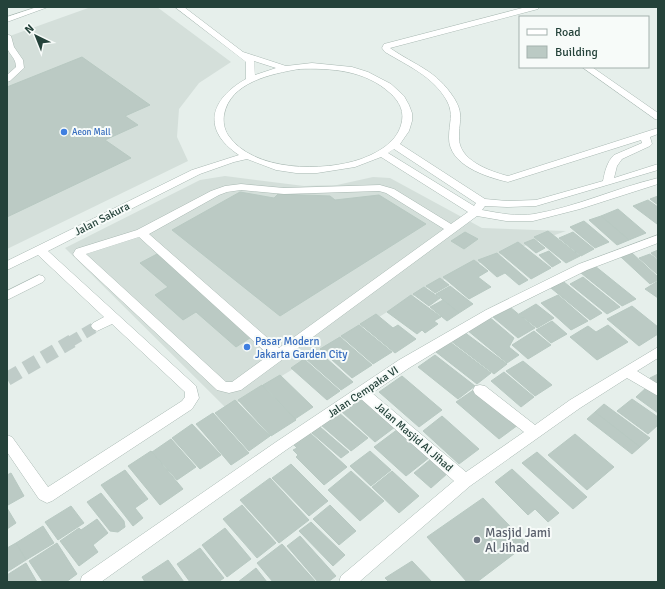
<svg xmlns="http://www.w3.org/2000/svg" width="665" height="589" font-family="Signika,sans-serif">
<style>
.built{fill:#d4dfda}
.building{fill:#bbcac4;stroke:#b8c9c2}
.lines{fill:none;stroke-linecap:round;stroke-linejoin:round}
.minor-tunnel-far1{stroke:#bfccc8;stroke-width:11;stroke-dasharray:11 5.5;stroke-linecap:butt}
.minor-tunnel{stroke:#bfccc8;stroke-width:14;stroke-dasharray:14 7;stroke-linecap:butt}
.minor-casing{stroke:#a8b8b2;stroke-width:1}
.minor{fill:#fff;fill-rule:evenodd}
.shop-dot{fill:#3f7fe0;stroke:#f7fbf9;stroke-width:1.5}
.worship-dot{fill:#6b7280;stroke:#f7fbf9;stroke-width:1.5}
.labels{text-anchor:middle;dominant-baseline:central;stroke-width:4;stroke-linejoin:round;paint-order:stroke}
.far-shop-label{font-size:9px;fill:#366cbe;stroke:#f7fbf9;text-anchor:start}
.street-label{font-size:11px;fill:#24423a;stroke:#f7fbf9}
.shop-label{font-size:11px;fill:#366cbe;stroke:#f7fbf9;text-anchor:start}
.near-worship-label{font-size:13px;fill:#5b616d;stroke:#f7fbf9;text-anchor:start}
</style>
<rect width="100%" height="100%" fill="#e6efeb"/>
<g class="built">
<polygon points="91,7 157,7 231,62 199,83 179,109 177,137 188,161 7,249 7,37"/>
<polygon points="225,176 304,186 337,185 373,177 390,178 482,228 566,231 493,257 430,286 227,409 65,248 200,180"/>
</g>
<g class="building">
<polygon points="82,57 150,105 125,116 138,125 105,140 131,158 7,217 7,87"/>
<polygon points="240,192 274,198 278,194 330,196 335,200 379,195 426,224 280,316 172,230"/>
<polygon points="658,196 658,205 650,199"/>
<polygon points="648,200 658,207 657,224 633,206"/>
<polygon points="618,209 646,233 629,240 601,216"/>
<polygon points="601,216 629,240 617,245 589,220"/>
<polygon points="584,221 609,242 595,248 570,227"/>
<polygon points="548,231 580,256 566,263 534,237"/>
<polygon points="465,232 478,239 464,249 451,241"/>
<polygon points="573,232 594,249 581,256 559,238"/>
<polygon points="534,239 545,248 536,253 524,243"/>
<polygon points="518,242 551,268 531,279 499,252"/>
<polygon points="658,250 658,259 651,253"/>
<polygon points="549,251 561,262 552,267 539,255"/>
<polygon points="497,253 528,280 519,285 505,273 497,277 478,260"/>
<polygon points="632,253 658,277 658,280 650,284 621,257"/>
<polygon points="157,254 253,336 236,347 196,312 183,320 155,295 168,287 140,263"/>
<polygon points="650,254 658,260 658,275 639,258"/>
<polygon points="474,260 488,271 478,277 491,287 469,299 443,277"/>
<polygon points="595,266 636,299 622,306 581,273"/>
<polygon points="583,277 620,307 607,314 570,284"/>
<polygon points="440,278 449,285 435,293 426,286"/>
<polygon points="658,281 658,298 645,289"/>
<polygon points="564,282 602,313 590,320 551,288"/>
<polygon points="450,286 473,304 459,313 436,294"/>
<polygon points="424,287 440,298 429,306 413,294"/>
<polygon points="411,295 441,317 434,321 438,324 425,333 422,330 417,334 387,312"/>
<polygon points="558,295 588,321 571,330 541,303"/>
<polygon points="443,300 459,313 447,321 430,307"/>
<polygon points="536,304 554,318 537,328 519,314"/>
<polygon points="632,306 658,327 658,334 639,346 607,319"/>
<polygon points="510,307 535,328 518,338 493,317"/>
<polygon points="376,314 393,328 398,325 416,339 395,353 360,324"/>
<polygon points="488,316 514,338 509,347 519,355 507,363 467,330"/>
<polygon points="552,321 567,334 551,343 536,330"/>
<polygon points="359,325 392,352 373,364 341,336"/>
<polygon points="608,325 628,342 597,360 570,337 588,326 596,332"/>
<polygon points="534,331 551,345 528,359 512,345"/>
<polygon points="464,332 507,364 494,374 451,341"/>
<polygon points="340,337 372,365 352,378 320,349"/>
<polygon points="450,342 491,373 477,384 436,352"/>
<polygon points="317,350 353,382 341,390 305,358"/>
<polygon points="435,355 475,386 458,399 418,367"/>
<polygon points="304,359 340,391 327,400 291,368"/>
<polygon points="523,361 552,385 535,396 506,371"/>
<polygon points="504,372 534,397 521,407 491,381"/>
<polygon points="658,374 658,384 650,378"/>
<polygon points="280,375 313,407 295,419 263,385"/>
<polygon points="402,376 442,410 419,427 379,392"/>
<polygon points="262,385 296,420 271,436 238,400"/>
<polygon points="647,387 658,394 658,413 636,397"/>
<polygon points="475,389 518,425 499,439 456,402"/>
<polygon points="362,397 395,427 375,442 341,411"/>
<polygon points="632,399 658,417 658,425 648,434 617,411"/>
<polygon points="235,400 270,436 249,451 215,413"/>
<polygon points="604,404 650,438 640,447 595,412"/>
<polygon points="338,412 368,438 351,451 321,425"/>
<polygon points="595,412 640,447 632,454 587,419"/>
<polygon points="213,413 249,453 231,465 196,424"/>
<polygon points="442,416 479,449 459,464 423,431"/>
<polygon points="192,424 221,455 200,469 172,438"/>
<polygon points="320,427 349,452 341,458 312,433"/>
<polygon points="398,429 430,457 406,476 374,447"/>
<polygon points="309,432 347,467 324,485 296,457 298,455 293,450 297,448 293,444"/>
<polygon points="575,434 614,467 587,490 548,455"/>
<polygon points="171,439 196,467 177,480 152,452"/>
<polygon points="151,451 183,489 160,505 128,466"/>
<polygon points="370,451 391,470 371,486 350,466"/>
<polygon points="537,452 587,497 573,509 522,463"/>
<polygon points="431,459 448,473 431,488 414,473"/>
<polygon points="291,464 328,501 309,516 272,478"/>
<polygon points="512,469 559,513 548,522 535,509 528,515 495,482"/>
<polygon points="125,470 148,499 135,508 143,518 133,526 101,485"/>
<polygon points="351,471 384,501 360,521 328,490"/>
<polygon points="392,471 419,496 399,513 372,487"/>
<polygon points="11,473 24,496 8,505 7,475"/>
<polygon points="270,478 309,520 279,543 240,500"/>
<polygon points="101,493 124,521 125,527 118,532 110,531 87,502"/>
<polygon points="483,498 527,544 477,582 467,582 427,537"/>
<polygon points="242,505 276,543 257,558 223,519"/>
<polygon points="330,505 356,531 339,545 313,519"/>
<polygon points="71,506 84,523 58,540 45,522"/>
<polygon points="7,508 16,523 7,529"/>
<polygon points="97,519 108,533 93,545 98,552 79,566 60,541 79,528 81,530"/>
<polygon points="311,522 345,555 333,566 299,531"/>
<polygon points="43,526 54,543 26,560 16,543"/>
<polygon points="225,528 251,559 227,577 202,545"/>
<polygon points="300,536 336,576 328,582 318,582 287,546"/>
<polygon points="16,543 26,560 7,572 7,548"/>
<polygon points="57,543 77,574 66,582 43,582 29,561"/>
<polygon points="282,544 316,582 273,582 257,563"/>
<polygon points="200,548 224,578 218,582 190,582 177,564"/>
<polygon points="168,560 184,582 145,582 142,577"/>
<polygon points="412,561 432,582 389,582 385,578"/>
<polygon points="26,563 37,582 7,582 7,575"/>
<polygon points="256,568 267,582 238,582"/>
</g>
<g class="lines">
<polyline class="minor-tunnel-far1" points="70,342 97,326"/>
<polyline class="minor-tunnel" points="7,379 72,341"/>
<g class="minor-casing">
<g id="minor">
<polygon points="37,7 48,7 7,22 7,17"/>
<path d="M175 7H184L243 52 286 66 312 63 352 67 368 72 391 84 404 96 409 105 412 113V121L409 131 400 144 485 199 507 201 536 200 603 181C605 171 607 162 614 155L642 143 641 140 508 182C486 177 448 165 449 137 449 123 454 114 447 101 433 76 408 66 385 52L382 48 384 44 526 7H539L538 9 390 48C416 66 436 70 454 98 464 114 459 120 459 137 458 160 489 171 508 176L658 128V134L650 137 652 144 650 146 622 159 617 166 614 178 658 164V170L536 206 507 207 485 206 482 210C499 213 517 217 534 214 576 207 616 188 658 178V184L580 209 533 221H506L477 216 241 390 229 393 217 390 75 257 73 254 76 249 137 230 211 191 225 186 241 184 284 188 380 185 394 189 451 224 468 212 381 157 355 167 317 173H296L276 170 247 159 234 162 200 174 48 251 196 386 199 398 192 409 52 501 47 503 39 499 7 452V435L12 437 48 487 182 401 185 397V392L112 324 97 331 93 329 91 326 93 323 104 317 38 255 7 270V261L192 170 239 155C201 130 210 99 246 79V62ZM254 61 276 68 255 75ZM299 69C331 68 365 70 390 93 400 102 405 112 401 125 396 143 377 153 361 159 324 172 253 172 228 135 224 129 223 121 224 115 230 82 271 74 299 69ZM394 149 476 203 474 206 388 153ZM241 190 284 194 379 191 386 193 444 229 279 348 149 234 219 195 227 192ZM139 237 269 355 232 382H226L86 254Z"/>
<path d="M7 34 11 36 14 47 23 60 24 68 10 81 7 82V75L16 67C16 59 11 56 8 50 6 45 7 38 7 34Z"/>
<polygon points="582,67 592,67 658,113 658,120 655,119"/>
<polygon points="658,235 658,243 587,270 494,316 409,368 372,393 466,472 524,432 475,394 473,390 475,386 480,385 485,386 535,425 570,400 658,347 658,358 637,371 658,384 658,396 627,378 580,408 470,486 359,582 339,582 341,576 454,481 361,399 286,450 101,582 80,582 82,576 276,442 399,360 486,310 579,264"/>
<polygon points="39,275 43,276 45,279 43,282 7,300 7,291"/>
</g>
</g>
<use href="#minor" class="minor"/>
</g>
<g class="shop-dot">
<circle cx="64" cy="132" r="4"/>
<circle cx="247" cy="347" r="4"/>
</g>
<circle class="worship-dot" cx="477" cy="540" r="4"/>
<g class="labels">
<g class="far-shop-label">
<text x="72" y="132">Aeon Mall</text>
</g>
<g class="street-label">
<text transform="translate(102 219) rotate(-27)">Jalan Sakura</text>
<text transform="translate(363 392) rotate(-34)">Jalan Cempaka VI</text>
<text transform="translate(414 437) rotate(41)">Jalan Masjid Al Jihad</text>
</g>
<g class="shop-label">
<text x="255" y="341">Pasar Modern<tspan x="255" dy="13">Jakarta Garden City</tspan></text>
</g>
<g class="near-worship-label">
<text x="485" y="533">Masjid Jami<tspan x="485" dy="15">Al Jihad</tspan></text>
</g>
</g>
<rect width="665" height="589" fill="none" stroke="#24423a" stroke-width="16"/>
<rect x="519" y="16" width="130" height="52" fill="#f7fbf9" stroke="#a3b1ad"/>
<rect x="527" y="29" width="20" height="6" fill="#ffffff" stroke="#a3b1ad"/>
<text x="555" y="36" font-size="12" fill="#24423a">Road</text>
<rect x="527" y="46" width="20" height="12" fill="#bbcac4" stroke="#a3b1ad"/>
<text x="555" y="56" font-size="12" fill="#24423a">Building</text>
<g transform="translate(36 36) rotate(317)" stroke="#f7fbf9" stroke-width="3" paint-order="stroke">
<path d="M0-3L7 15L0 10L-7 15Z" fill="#24423a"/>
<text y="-6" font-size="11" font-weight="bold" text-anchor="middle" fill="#24423a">N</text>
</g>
</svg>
